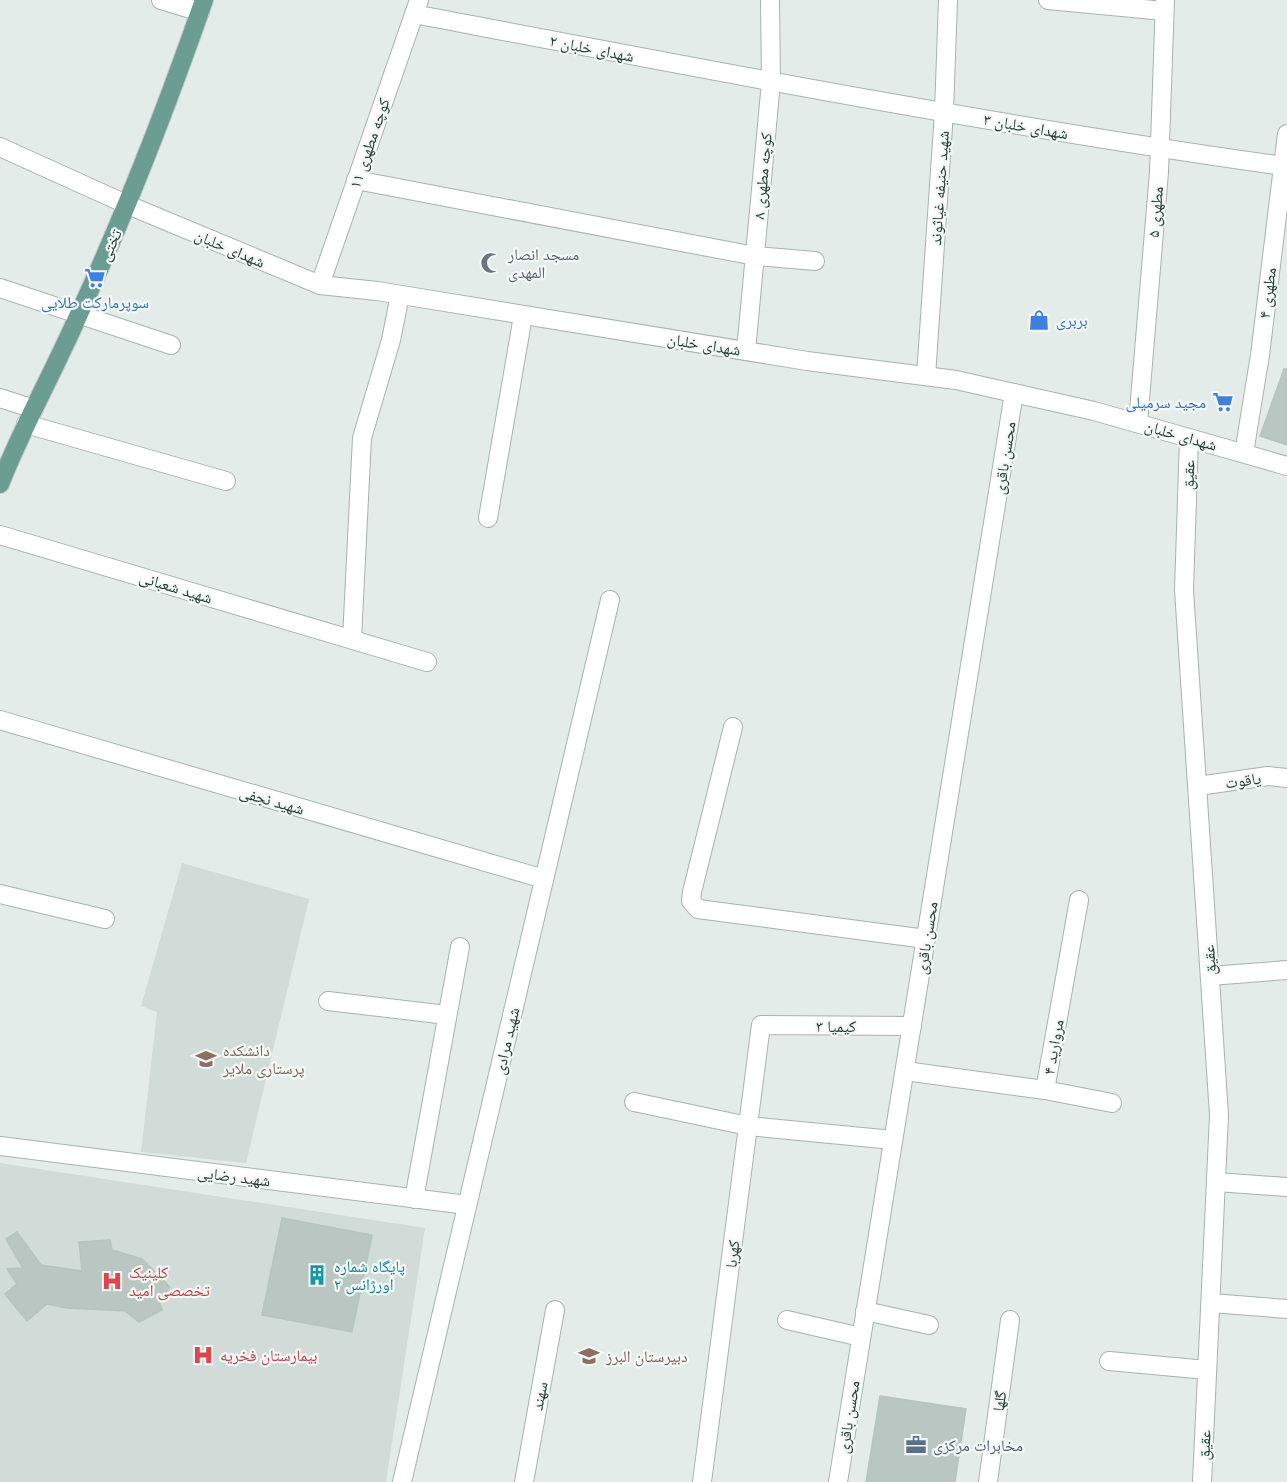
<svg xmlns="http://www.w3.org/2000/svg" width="1287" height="1482" font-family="Mulish,'Noto Naskh Arabic',sans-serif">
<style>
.built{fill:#d1dbd7}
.building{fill:#b9c6c1;stroke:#b6c5bf;stroke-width:1.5}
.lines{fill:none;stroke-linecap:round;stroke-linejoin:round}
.minor-casing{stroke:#a6b3af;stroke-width:20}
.major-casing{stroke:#c2c8c7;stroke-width:20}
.minor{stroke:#fff;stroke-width:18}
.major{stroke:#6c9d92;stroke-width:18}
.labels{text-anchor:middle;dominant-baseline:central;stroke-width:4.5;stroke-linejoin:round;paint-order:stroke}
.street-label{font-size:16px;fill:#243b36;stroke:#f3f8f6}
.worship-label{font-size:16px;fill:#5b616d;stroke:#f3f8f6;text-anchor:start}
.shop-label{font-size:16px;fill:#366cbe;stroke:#f3f8f6}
.education-label{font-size:16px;fill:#785e54;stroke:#f3f8f6;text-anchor:start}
.culture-label{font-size:16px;fill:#0d838f;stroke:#f3f8f6;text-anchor:start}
.health-label{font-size:16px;fill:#be3a42;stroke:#f3f8f6;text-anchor:start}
.service-label{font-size:16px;fill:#4e5e75;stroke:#f3f8f6;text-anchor:start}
</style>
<rect width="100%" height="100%" fill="#e3ece8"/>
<g class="built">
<polygon points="182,863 309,899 246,1163 141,1152 157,1012 141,1006"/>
<polygon points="0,1163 425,1228 386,1482 0,1482"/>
</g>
<g class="building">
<polygon points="1284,369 1287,369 1287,445 1260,436"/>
<polygon points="282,1218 372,1235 352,1332 262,1315"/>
<polygon points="17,1232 41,1265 82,1271 79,1242 110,1240 112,1250 142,1259 170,1287 159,1301 162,1310 139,1322 125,1311 67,1308 47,1304 27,1321 5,1294 17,1284 7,1269 23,1268 6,1239"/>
<polygon points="880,1396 966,1409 955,1482 866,1482"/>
</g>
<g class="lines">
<g class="minor-casing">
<g id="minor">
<polyline points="161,0 200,12"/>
<polyline points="1048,0 1164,11"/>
<path d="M414 14C703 69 991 125 1283 166"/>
<polyline points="0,147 128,205 320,285 377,291 807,361 956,380 1094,411 1287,466"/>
<polyline points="356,180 755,256 815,261"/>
<polyline points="320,285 419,0"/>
<polyline points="0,288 171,345"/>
<polyline points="746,351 771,82 770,0"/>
<polyline points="926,376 944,112 948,0"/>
<polyline points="0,398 34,409"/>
<polyline points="1138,423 1159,172 1165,0"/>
<polyline points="26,424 226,481"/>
<polyline points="1189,438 1184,590 1219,1115 1202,1482"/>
<polyline points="1244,453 1260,355 1287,134"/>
<polyline points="488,518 523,316"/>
<polyline points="0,535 427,662"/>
<polyline points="352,639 362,438 391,340 400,295"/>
<polyline points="0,720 544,879"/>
<polyline points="733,727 692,892 691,901 698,909 926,939"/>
<polyline points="1198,786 1268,776 1287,778"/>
<polyline points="0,894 105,919"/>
<polyline points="1210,976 1287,970"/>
<polyline points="328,1001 447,1015"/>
<polyline points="905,1071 1045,1090 1079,900"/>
<polyline points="1045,1090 1112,1103"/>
<polyline points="634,1102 748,1126 893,1140"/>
<polyline points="0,1146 467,1205"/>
<polyline points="1216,1182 1287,1187"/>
<polyline points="414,1199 460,947"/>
<polyline points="1211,1303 1287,1309"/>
<polyline points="865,1311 929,1325"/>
<polyline points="787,1320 861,1337"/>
<polyline points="1109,1361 1207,1370"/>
<polyline points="402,1482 610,600"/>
<polyline points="524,1482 555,1310"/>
<polyline points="702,1482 761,1025 912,1026"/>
<polyline points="838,1482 1014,393"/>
<polyline points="988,1482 1010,1320"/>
</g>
</g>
<g class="major-casing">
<path id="major" d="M0 484C23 426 54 371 79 314 126 212 167 106 204 0"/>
</g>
<use href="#minor" class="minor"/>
<use href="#major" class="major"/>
</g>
<defs>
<g id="mosque-bare" transform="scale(1.62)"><path d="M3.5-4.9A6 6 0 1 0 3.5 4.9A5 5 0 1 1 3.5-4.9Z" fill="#6b7280" stroke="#f3f8f6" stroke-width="2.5" paint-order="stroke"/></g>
<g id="supermarket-bare" transform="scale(1.62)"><path d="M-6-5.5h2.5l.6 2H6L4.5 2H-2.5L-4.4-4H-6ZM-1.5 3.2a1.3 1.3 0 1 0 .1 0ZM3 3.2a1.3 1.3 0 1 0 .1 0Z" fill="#3f7fe0" stroke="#f3f8f6" stroke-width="2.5" paint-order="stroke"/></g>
<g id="shop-bare" transform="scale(1.62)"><path d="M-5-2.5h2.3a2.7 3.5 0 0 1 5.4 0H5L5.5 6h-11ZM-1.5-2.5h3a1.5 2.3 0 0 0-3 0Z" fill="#3f7fe0" stroke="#f3f8f6" stroke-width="2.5" paint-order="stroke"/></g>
<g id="university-bare" transform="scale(1.62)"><path d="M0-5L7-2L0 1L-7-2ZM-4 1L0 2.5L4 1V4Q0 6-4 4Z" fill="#8d6e63" stroke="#f3f8f6" stroke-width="2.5" paint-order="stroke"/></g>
<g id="building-bare" transform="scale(1.62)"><path d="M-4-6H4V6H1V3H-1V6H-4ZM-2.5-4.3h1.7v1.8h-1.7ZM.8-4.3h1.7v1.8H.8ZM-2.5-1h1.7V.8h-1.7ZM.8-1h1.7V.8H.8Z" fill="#0f9aa8" stroke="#f3f8f6" stroke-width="2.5" paint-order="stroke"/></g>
<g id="hospital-bare" transform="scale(1.62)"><path d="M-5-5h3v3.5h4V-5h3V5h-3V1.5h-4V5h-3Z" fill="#e0444e" stroke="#f3f8f6" stroke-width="2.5" paint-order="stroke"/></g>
<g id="school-bare" transform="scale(1.62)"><path d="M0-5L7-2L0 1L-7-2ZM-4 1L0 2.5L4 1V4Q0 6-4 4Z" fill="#8d6e63" stroke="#f3f8f6" stroke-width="2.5" paint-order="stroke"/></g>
<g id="office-bare" transform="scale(1.62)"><path d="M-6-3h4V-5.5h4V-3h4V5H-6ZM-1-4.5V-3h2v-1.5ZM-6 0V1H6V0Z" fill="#5c6f8a" stroke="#f3f8f6" stroke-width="2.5" paint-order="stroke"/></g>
</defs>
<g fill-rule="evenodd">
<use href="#mosque-bare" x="491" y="263"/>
<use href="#supermarket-bare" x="95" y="278"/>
<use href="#shop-bare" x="1039" y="320"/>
<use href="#supermarket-bare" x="1223" y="402"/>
<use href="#university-bare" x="206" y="1059"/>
<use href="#building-bare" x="317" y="1275"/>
<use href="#hospital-bare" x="112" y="1281"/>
<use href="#hospital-bare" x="203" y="1355"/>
<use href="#school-bare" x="589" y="1356"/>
<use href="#office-bare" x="916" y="1445"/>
</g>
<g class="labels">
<g class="street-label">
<text transform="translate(592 48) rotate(11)">شهدای خلبان ۲</text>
<text transform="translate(1026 126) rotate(10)">شهدای خلبان ۳</text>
<text transform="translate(369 143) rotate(-71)">کوچه مطهری ۱۱</text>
<text transform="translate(762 176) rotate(-85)">کوچه مطهری ۸</text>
<text transform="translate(939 188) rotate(-86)">شهید حنیفه غیاثوند</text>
<text transform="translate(1155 212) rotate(-85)">مطهری ۵</text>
<text transform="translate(110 245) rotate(-66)">تختی</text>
<text transform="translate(230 248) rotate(23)">شهدای خلبان</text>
<text transform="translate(1267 293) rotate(-83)">مطهری ۴</text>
<text transform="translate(704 344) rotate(9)">شهدای خلبان</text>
<text transform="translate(1181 435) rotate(16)">شهدای خلبان</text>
<text transform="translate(1004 458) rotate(-81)">محسن باقری</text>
<text transform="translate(1188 475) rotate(-88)">عقیق</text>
<text transform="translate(176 587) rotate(17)">شهید شعبانی</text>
<text transform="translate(1243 780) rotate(-8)">یاقوت</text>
<text transform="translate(272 800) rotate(16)">شهید نجفی</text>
<text transform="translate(926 938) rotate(-81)">محسن باقری</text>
<text transform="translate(1209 960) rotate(-94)">عقیق</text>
<text x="836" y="1026">کیمیا ۳</text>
<text transform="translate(506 1041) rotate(-77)">شهید مرادی</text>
<text transform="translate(1053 1047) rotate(-80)">مروارید ۴</text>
<text transform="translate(234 1176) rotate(7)">شهید رضایی</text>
<text transform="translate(732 1254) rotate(-83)">کهربا</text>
<text transform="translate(539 1396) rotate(-79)">سهند</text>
<text transform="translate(999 1401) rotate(-82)">گلها</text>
<text transform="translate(848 1417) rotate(-81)">محسن باقری</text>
<text transform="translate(1204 1445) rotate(-87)">عقیق</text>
</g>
<g class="worship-label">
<text x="508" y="254">مسجد انصار<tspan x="508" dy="18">المهدی</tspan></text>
</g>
<g class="shop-label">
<text x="95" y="302">سوپرمارکت طلایی</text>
<text x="1056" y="320" text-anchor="start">بربری</text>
<text x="1206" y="402" text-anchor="end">مجید سرمیلی</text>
</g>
<g class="education-label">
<text x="223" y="1050">دانشکده<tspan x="223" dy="18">پرستاری ملایر</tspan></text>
<text x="606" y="1356">دبیرستان البرز</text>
</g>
<g class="culture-label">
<text x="334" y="1266">پایگاه شماره<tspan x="334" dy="18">۲ اورژانس</tspan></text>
</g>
<g class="health-label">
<text x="129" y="1272">کلینیک<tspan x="129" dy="18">تخصصی امید</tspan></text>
<text x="220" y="1355">بیمارستان فخریه</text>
</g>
<g class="service-label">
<text x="933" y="1445">مخابرات مرکزی</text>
</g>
</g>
</svg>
